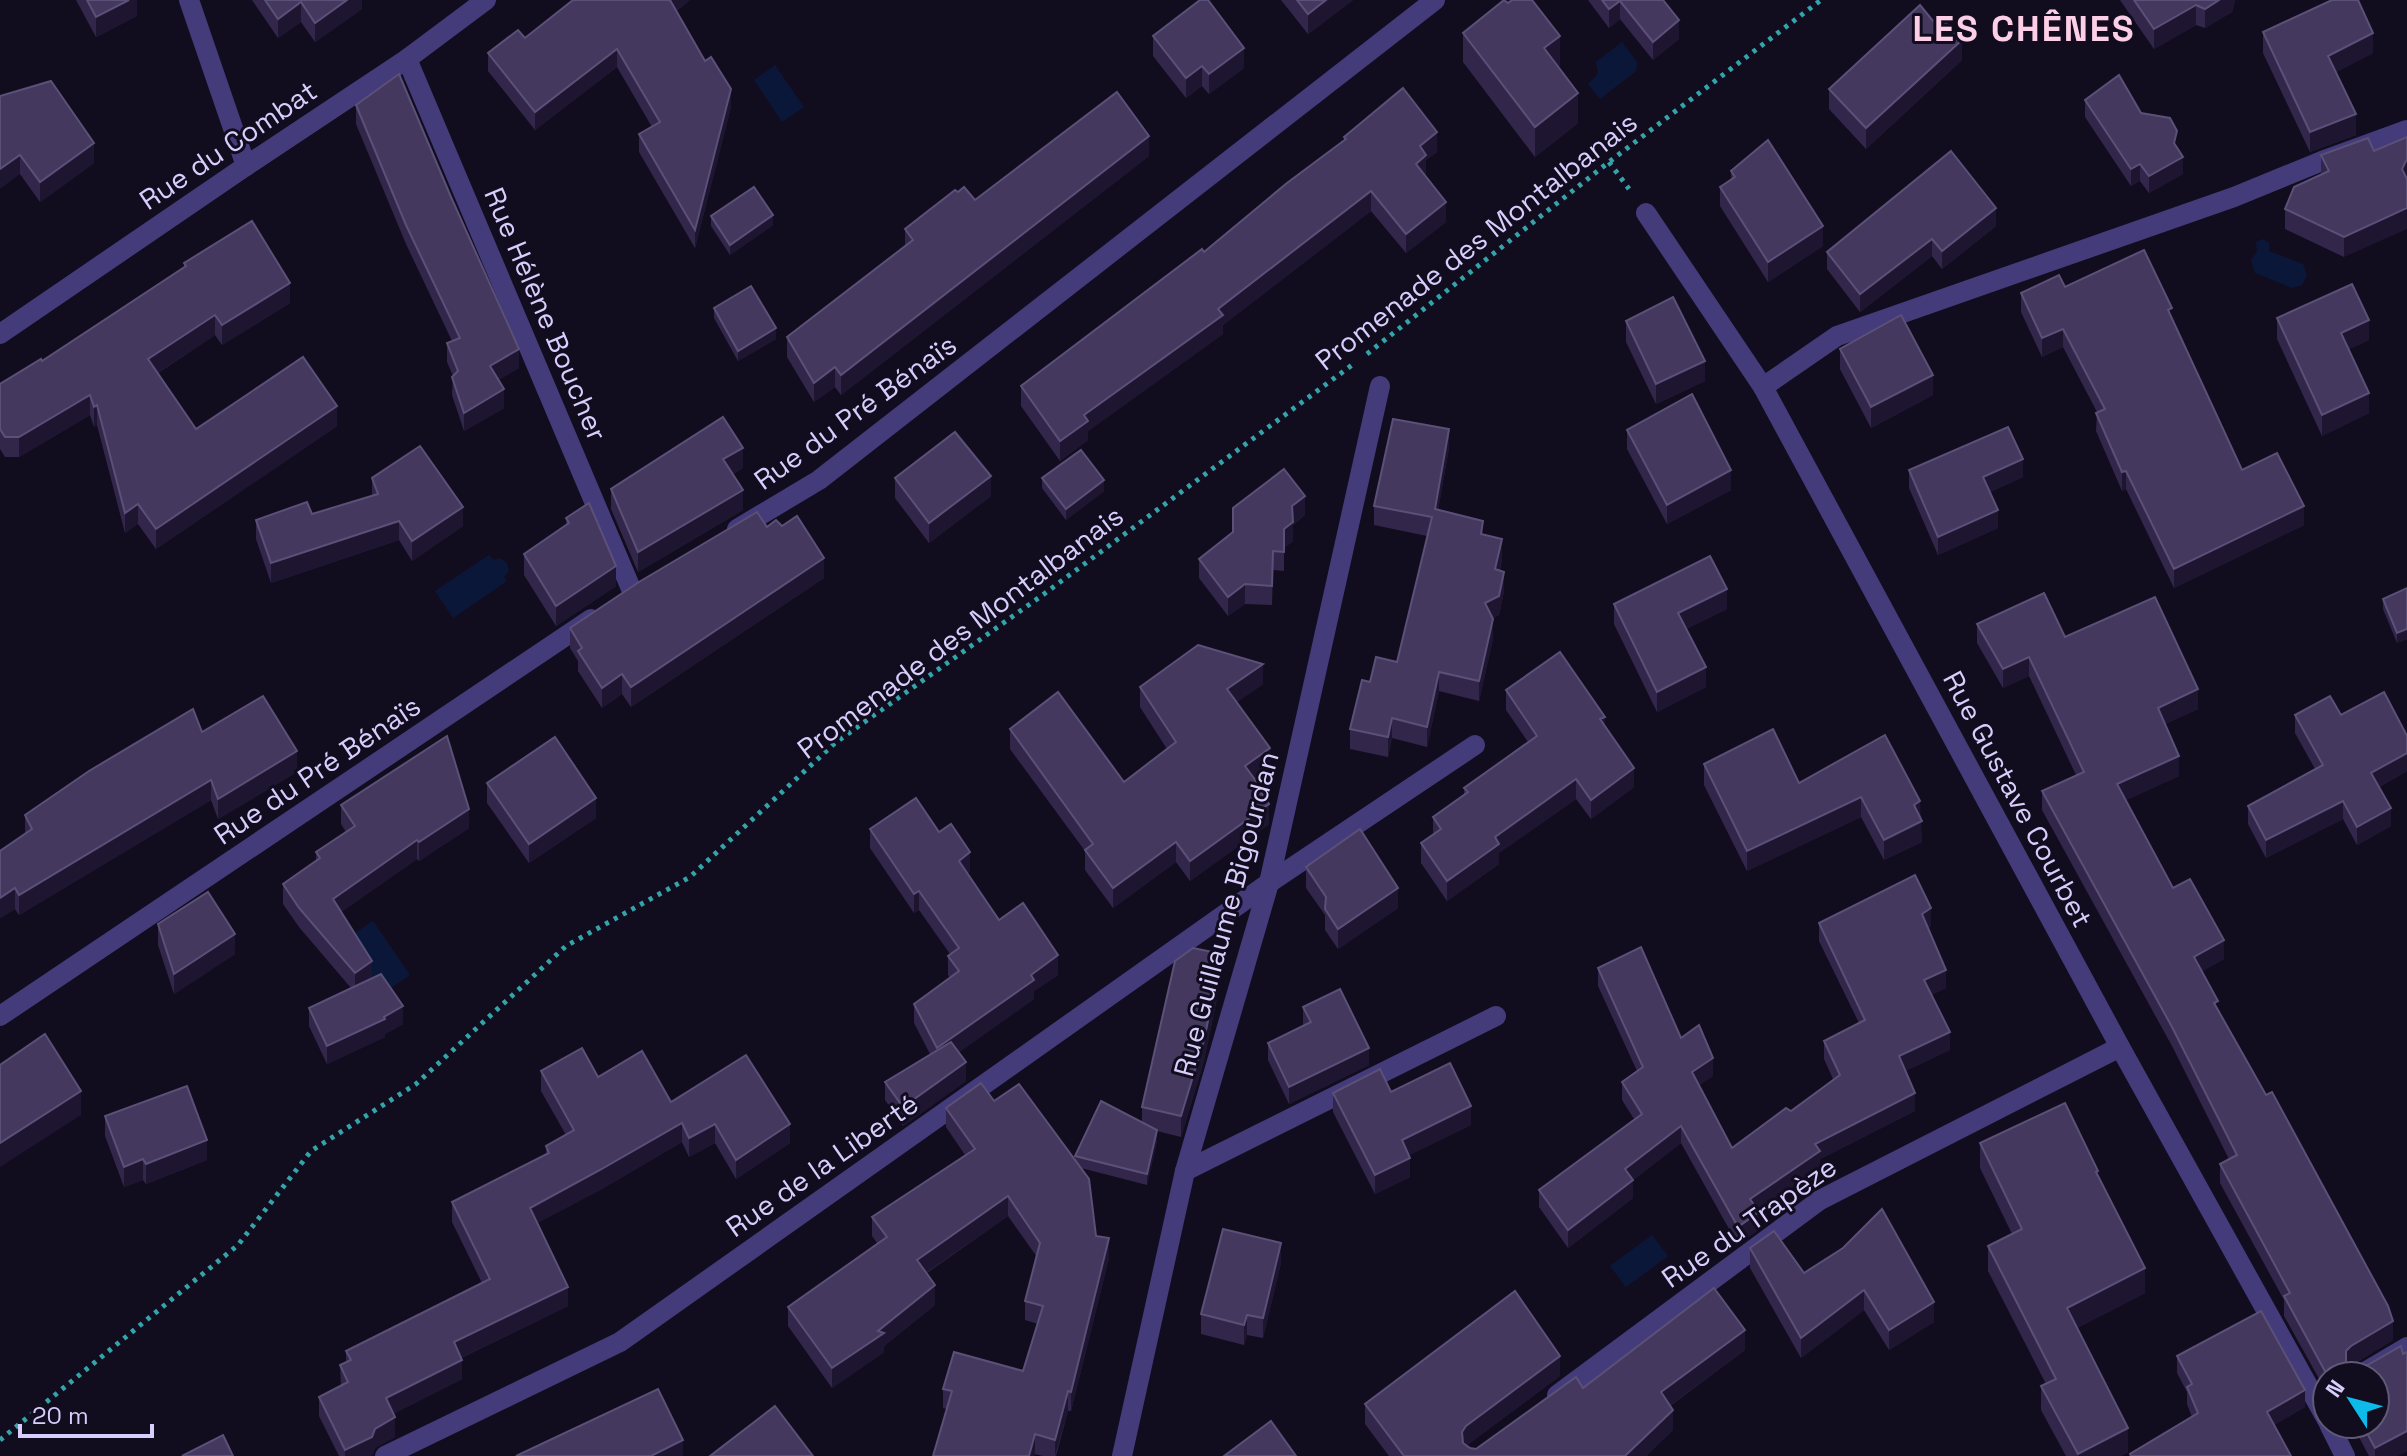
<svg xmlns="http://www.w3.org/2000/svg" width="2407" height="1456" font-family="'Space Grotesk',sans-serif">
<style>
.water{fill:#0b1739}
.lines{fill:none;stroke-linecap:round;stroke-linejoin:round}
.path{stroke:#33a4aa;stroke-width:5;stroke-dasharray:4 6;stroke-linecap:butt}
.lane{stroke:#443b7b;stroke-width:20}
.street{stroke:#443b7b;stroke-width:20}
.wall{fill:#32274b}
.shaded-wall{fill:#1e1531}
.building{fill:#44385e;stroke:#5b5077;stroke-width:2}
.labels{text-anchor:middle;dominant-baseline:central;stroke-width:6;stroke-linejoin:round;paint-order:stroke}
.street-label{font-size:28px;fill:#d8cdfc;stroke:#120d1e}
.district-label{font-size:36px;font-weight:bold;letter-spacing:2px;fill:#fdcfe7;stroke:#120d1e}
</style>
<rect width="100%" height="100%" fill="#120d1e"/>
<g class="water">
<polygon points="1622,42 1637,62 1636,71 1600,99 1588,84 1598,74 1596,62"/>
<polygon points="775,65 804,107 782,122 754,80"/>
<polygon points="2263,239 2269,243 2269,251 2303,264 2307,275 2302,285 2292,288 2255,273 2251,260 2257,252 2256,242"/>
<polygon points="489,555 493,560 500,558 507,563 509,571 504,577 507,581 453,618 435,591"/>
<polygon points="373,921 410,975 383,993 347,938"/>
<polygon points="1652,1235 1668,1256 1626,1287 1610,1266"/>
</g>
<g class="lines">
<g class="path">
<polyline points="1609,162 1629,189"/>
<polyline points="1367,354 1609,162 1821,0"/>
<polyline points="0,1440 238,1245 311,1151 416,1084 566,946 690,877 835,743 1044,594 1352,365"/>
</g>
<polyline class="lane" points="1269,883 1475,745"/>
<g class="street">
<polyline points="189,0 246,166"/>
<polyline points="407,59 632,591"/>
<polyline points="1646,213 1763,387 2120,1047 2327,1420"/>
<polyline points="0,334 246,166 407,59 486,0"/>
<polyline points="1763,387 1837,336 2234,197 2322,161 2407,130"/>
<polyline points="737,529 819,480 1435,0"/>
<polyline points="0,1016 591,619"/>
<polyline points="1185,1171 1496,1016"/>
<polyline points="2358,1376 2407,1347"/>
<polyline points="1557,1395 1820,1200 2120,1047"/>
<polyline points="2329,1424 2345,1456"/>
<polyline points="385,1456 620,1342 1269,883"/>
<polyline points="1122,1456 1185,1171 1269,883 1380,386"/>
</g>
</g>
<g class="wall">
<polygon points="76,0 137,0 137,16 96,37"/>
<polygon points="252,0 362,0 362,9 315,42 301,22 278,38"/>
<polygon points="573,0 690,0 676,11 731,107 695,248 639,152 639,134 652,127 617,67 535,130 488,71 488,53 525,38"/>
<polygon points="1281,0 1353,0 1308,34"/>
<polygon points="1588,0 1663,0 1679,39 1653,60 1620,19 1609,28"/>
<polygon points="2120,0 2235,0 2232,12 2205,28 2196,25 2154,49"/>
<polygon points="2263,32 2373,53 2336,72 2356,135 2310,152 2263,53"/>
<polygon points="1463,33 1560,66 1558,67 1578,123 1535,157 1463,62"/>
<polygon points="1153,36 1244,68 1209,94 1202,86 1186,98 1153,56"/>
<polygon points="1962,60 1866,149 1829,109 1829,89"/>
<polygon points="0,96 94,163 40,202 20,174"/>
<polygon points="2085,100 2141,113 2177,148 2183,174 2149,193 2140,181 2131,186 2085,117"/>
<polygon points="356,105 519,368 498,380 504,408 464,431 452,395 453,376 447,362 447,343 452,341 406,244 356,124"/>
<polygon points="1344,137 1437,152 1426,160 1426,175 1425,176 1446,222 1406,253 1371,211 1223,325 1223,334 1088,431 1088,440 1060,461 1021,406 1021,386 1204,252 1344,141"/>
<polygon points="2368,138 2344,257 2285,229 2285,209 2321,175 2321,155"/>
<polygon points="1149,156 841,395 835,387 814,402 787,357 787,337 905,247 905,229 975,200"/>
<polygon points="1731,171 1823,246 1768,282 1720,206 1720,187 1731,179"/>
<polygon points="711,216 773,225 730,255 711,226"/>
<polygon points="1996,226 1942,269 1932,256 1860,312 1827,269 1827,252"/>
<polygon points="184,263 290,303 222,345 215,335 158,373 196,429 337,426 156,549 138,524 125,533 97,425 94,427 90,415 19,457 5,457 0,449 0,384 42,361 184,267"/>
<polygon points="2065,287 2172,319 2242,470 2304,525 2174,588 2126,489 2122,491 2096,431 2097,412 2063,347 2042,357 2021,312 2021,293"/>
<polygon points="714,308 776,339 738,361 714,318"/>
<polygon points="2277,318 2369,340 2349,349 2369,413 2322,436 2277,339"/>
<polygon points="1626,321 1705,381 1656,404 1626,342"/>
<polygon points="1840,349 1933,395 1871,428 1840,369"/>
<polygon points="1627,430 1731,490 1667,524 1627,449"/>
<polygon points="1449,448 1438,510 1483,535 1502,559 1500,570 1504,591 1499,615 1493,618 1493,639 1479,701 1439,691 1427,747 1392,738 1388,757 1350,749 1350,729 1370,682 1397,662 1427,536 1374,525 1374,506"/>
<polygon points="743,468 733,474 743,510 638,572 611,509 611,489"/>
<polygon points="1909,470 2023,477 1990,492 1998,528 1938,555 1909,488"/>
<polygon points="372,478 463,526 412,561 399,540 271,583 256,539 256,520 312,514 372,496"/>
<polygon points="895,478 991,496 929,543 895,498"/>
<polygon points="1042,478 1104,491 1066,520 1042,488"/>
<polygon points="1305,515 1293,525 1293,541 1284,548 1284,571 1273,570 1272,605 1245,604 1228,616 1199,578 1199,559 1233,532"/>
<polygon points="566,518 616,586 556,626 524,575 524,554 566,525"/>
<polygon points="767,527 824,578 631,707 622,694 602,708 578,671 578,661 570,648 570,628"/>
<polygon points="2407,588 2407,639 2397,643 2383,609 2383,599"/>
<polygon points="1614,604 1727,609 1686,629 1706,687 1657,712 1614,624"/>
<polygon points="1977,624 2065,637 2198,709 2165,724 2179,776 2126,800 2173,888 2224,959 2202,971 2218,1010 2393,1340 2350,1366 2352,1368 2359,1370 2407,1352 2407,1451 2397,1456 2369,1456 2352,1424 2375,1424 2375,1376 2327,1376 2327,1393 2284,1316 2284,1300 2220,1183 2220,1164 2229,1159 2172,1046 2042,810 2042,791 2076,775 2029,676 2003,688 1977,643"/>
<polygon points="1263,684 1237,702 1270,767 1255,779 1261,792 1269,824 1190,881 1176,862 1113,908 1085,870 1085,851 1010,749 1010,729 1124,782 1167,749 1140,707 1140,687"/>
<polygon points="1506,690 1605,727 1634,787 1591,819 1576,799 1499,853 1499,864 1447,901 1421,863 1421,843 1433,834 1433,817 1464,795 1464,788 1528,742 1506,710"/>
<polygon points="2295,715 2341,715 2407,736 2407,771 2379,787 2391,826 2357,845 2343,819 2266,858 2248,824 2248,806 2315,769 2295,733"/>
<polygon points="202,732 297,772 218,819 211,800 19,915 15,909 0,918 0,851 25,834 25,815"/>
<polygon points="1885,735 1920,818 1922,842 1884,860 1861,817 1747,871 1704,785 1704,764 1799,783"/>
<polygon points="487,783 596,818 529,863 487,803"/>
<polygon points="341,805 469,828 419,861 417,859 341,912 372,978 403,1024 385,1034 385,1037 327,1064 309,1026 309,1008 351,988 299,927 283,904 283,884 316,862 316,852 346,832 341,824"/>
<polygon points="870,829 939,832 970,871 967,874 999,920 1058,975 1034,991 1034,999 959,1052 966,1081 903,1126 885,1100 885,1082 930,1054 914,1023 914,1004 950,978 948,975 948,956 950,954 919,910 914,913 870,848"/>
<polygon points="1306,867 1398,908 1338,949 1325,930 1325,915 1306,888"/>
<polygon points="1819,923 1931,926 1928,928 1946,988 1931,995 1950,1050 1905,1071 1915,1111 1820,1159 1820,1168 1758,1211 1759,1229 1738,1245 1681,1143 1633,1180 1633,1198 1568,1248 1539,1207 1539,1190 1634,1119 1622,1100 1622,1082 1637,1071 1598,986 1598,968 1681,1038 1713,1076 1699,1085 1732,1148 1791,1111 1833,1079 1824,1059 1824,1041 1859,1023 1819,941"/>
<polygon points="158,924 235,954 174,994 158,945"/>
<polygon points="1222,974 1204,1061 1181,1137 1157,1131 1157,1141 1147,1185 1081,1168 1096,1236 1109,1258 1071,1411 1068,1411 1056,1456 1043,1456 1035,1454 1035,1456 933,1456 947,1409 943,1408 943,1389 1023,1371 1038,1324 1025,1320 1025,1301 1037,1257 1008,1216 927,1273 935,1305 884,1346 884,1352 832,1388 788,1326 788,1307 877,1243 872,1236 872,1217 965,1155 946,1127 946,1108 994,1101 1075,1161 1075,1156 1142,1122 1142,1107"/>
<polygon points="1303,1007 1369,1065 1289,1104 1268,1060 1268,1043 1303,1026"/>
<polygon points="541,1071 598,1077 790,1143 736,1179 715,1143 689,1157 682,1142 600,1190 537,1223 568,1306 461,1358 462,1379 393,1414 395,1437 375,1448 372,1456 339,1456 319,1416 319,1397 341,1386 340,1365 346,1362 346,1351 482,1283 452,1222 452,1202 546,1154 546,1146 566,1135 541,1091"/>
<polygon points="1391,1092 1471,1125 1409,1155 1410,1177 1375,1194 1333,1112 1333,1093"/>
<polygon points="105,1116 207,1160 146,1184 143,1180 124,1187 105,1136"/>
<polygon points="1980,1143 2098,1175 2145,1293 2077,1328 2128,1452 2121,1456 2066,1456 2041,1410 2041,1386 2046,1384 1988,1271 1988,1246 2012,1234 1980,1168"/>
<polygon points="1750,1248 1804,1273 1843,1248 1934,1322 1889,1350 1864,1310 1801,1358 1750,1268"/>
<polygon points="1281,1263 1263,1338 1247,1335 1244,1345 1201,1334 1201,1314"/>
<polygon points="1745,1350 1670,1406 1673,1430 1646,1456 1389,1456 1365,1424 1365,1404 1560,1376 1466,1446 1470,1448 1476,1449 1583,1388"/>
<polygon points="2177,1356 2305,1407 2274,1425 2291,1456 2130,1456 2130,1454 2192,1417 2187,1404 2187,1392 2177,1373"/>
</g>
<g class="shaded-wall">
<polygon points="129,0 137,0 137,16 96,37 96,17"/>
<polygon points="347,0 362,0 362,9 315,42 315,23"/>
<polygon points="668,0 690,0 668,16"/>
<polygon points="1326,0 1353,0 1308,34 1308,14"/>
<polygon points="2219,0 2235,0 2232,12 2205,28 2205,9"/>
<polygon points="1620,1 1620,19 1609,28 1609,9"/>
<polygon points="301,2 301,22 278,38 278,19"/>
<polygon points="2196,5 2196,25 2154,49 2154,29"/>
<polygon points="1679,20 1679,39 1653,60 1653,42"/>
<polygon points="2373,33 2373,53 2328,76 2328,56"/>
<polygon points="1560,36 1560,66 1544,78 1544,48"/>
<polygon points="1962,40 1962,60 1866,149 1866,128"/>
<polygon points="1244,48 1244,68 1209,94 1209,74"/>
<polygon points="617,49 617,67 535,130 535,112"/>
<polygon points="1202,66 1202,86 1186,98 1186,78"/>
<polygon points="731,89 731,107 695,248 695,230"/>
<polygon points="1578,93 1578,123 1535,157 1535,127"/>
<polygon points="2356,114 2356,135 2310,152 2310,132"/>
<polygon points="1437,132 1437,152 1426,160 1426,175 1416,184 1416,164 1420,146"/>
<polygon points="1149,136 1149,156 841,395 841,375"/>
<polygon points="94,143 94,163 40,202 40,182"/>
<polygon points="20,155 20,174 0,189 0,169"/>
<polygon points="2183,157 2183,174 2149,193 2149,176"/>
<polygon points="2407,159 2407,180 2402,169"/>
<polygon points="2140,164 2140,181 2131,186 2131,169"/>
<polygon points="1371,191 1371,211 1223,325 1223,334 1088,431 1088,440 1060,461 1060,441 1084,415 1218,309"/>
<polygon points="1446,202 1446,222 1406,253 1406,234"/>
<polygon points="1996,208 1996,226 1942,269 1942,251"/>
<polygon points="2407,208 2407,229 2344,257 2344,237"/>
<polygon points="773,215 773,225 730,255 730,245"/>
<polygon points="1823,226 1823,246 1768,282 1768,262"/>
<polygon points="1932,239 1932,256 1860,312 1860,294"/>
<polygon points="290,283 290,303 222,345 222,325"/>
<polygon points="215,315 215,335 148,379 148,359"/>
<polygon points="2369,320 2369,340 2341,353 2341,333"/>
<polygon points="776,328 776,339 738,361 738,351"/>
<polygon points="2063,329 2063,347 2042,357 2042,338"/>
<polygon points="519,349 519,368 490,385 490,366"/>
<polygon points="1705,361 1705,381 1656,404 1656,384"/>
<polygon points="835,367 835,387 814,402 814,383"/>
<polygon points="1933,375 1933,395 1871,428 1871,407"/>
<polygon points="504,389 504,408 464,431 464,413"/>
<polygon points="2369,393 2369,413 2322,436 2322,415"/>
<polygon points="90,395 90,415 19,457 19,437"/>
<polygon points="97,405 97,425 94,427 94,407"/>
<polygon points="337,406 337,426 156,549 156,529"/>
<polygon points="1449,429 1449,448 1435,528 1435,509"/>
<polygon points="743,448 743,468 723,480 723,459"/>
<polygon points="2023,459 2023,477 1983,495 1983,477"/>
<polygon points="1731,470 1731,490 1667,524 1667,505"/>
<polygon points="2126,471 2126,489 2122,491 2122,472"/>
<polygon points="991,476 991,496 929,543 929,523"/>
<polygon points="1104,480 1104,491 1066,520 1066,509"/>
<polygon points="743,490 743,510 638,572 638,552"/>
<polygon points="1305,496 1305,515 1293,525 1293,541 1284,548 1284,529 1292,506"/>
<polygon points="138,504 138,524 125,533 125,513"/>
<polygon points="2304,506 2304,525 2174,588 2174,569"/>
<polygon points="463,507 463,526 412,561 412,541"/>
<polygon points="1998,510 1998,528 1938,555 1938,537"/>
<polygon points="399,521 399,540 271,583 271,563"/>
<polygon points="1502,539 1502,559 1495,589 1495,569"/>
<polygon points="824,558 824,578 631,707 631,687"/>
<polygon points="616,566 616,586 556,626 556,606"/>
<polygon points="1504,572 1504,591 1499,615 1485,623 1485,603"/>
<polygon points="1245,584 1245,604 1228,616 1228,597"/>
<polygon points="1727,589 1727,609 1678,633 1678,613"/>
<polygon points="1493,619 1493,639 1479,701 1479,681"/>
<polygon points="2407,629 2407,639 2397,643 2397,633"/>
<polygon points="2029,657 2029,676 2003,688 2003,669"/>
<polygon points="1263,664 1263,684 1227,709 1227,689"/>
<polygon points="1706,667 1706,687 1657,712 1657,692"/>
<polygon points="1439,672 1439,691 1427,747 1427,727"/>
<polygon points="622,674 622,694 602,708 602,688"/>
<polygon points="2198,689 2198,709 2158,727 2158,708"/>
<polygon points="1605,717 1605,736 1600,719"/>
<polygon points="1392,718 1392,738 1388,757 1388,737"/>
<polygon points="1270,748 1270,767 1245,785 1245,766"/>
<polygon points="297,751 297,772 218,819 218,799"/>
<polygon points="2407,753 2407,771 2371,791 2371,773"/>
<polygon points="2179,756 2179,776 2117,804 2117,784"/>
<polygon points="1634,768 1634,787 1591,819 1591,800"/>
<polygon points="1576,779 1576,799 1499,853 1499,864 1447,901 1447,881 1495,837"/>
<polygon points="211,780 211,800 19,915 19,895"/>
<polygon points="1861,797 1861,817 1747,871 1747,851"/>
<polygon points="596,798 596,818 529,863 529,844"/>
<polygon points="1920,801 1922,842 1884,860 1884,840 1914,805"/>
<polygon points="2343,801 2343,819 2266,858 2266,840"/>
<polygon points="1269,804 1269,824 1190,881 1190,861"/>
<polygon points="2391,808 2391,826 2357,845 2357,827"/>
<polygon points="469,809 469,828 419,861 419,842"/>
<polygon points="417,840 417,859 333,918 333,899"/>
<polygon points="1176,842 1176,862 1113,908 1113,888"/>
<polygon points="970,852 970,871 959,880 959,861"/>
<polygon points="15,888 15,909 0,918 0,898"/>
<polygon points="1398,888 1398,908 1338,949 1338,929"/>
<polygon points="919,891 919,910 914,913 914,894"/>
<polygon points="1931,908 1931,926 1922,931 1922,914"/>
<polygon points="235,934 235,954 174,994 174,974"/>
<polygon points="2224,940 2224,959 2194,976 2194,957"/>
<polygon points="1222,954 1222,974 1204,1061 1181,1137 1181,1116"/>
<polygon points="1058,955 1058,975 1034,991 1034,999 937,1068 937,1048 1031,975"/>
<polygon points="372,961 372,980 355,992 355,973"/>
<polygon points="1946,970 1946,988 1924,998 1924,980"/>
<polygon points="403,1006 403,1024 385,1034 385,1037 327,1064 327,1046"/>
<polygon points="1950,1032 1950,1050 1899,1074 1899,1056"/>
<polygon points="1369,1048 1369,1065 1289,1104 1289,1087"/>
<polygon points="1713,1058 1713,1076 1692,1090 1692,1072"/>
<polygon points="966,1062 966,1081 903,1126 903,1107"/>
<polygon points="81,1091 81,1115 0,1167 0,1143"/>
<polygon points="1915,1093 1915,1111 1820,1159 1820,1168 1750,1217 1750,1199 1815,1144"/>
<polygon points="1471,1106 1471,1125 1402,1159 1402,1140"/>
<polygon points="682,1123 682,1142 600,1190 530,1227 530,1208"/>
<polygon points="715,1124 715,1143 689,1157 689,1138"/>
<polygon points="790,1124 790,1143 736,1179 736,1160"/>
<polygon points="1681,1126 1681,1143 1633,1180 1633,1198 1568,1248 1568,1230 1625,1169"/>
<polygon points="1157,1130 1157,1141 1147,1185 1147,1174"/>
<polygon points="207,1140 207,1160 146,1184 146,1164"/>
<polygon points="1410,1158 1410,1177 1375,1194 1375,1175"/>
<polygon points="143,1159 143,1180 124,1187 124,1167"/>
<polygon points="1008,1196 1008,1216 917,1279 917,1260"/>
<polygon points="1759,1212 1759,1229 1738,1245 1738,1227"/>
<polygon points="1109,1238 1109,1258 1071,1411 1071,1392"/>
<polygon points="1281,1243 1281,1263 1263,1338 1263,1318"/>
<polygon points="2145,1268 2145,1293 2067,1333 2067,1308"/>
<polygon points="935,1285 935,1305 884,1346 884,1352 832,1388 832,1368"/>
<polygon points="568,1287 568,1306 454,1361 454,1342"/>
<polygon points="1864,1290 1864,1310 1801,1358 1801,1338"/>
<polygon points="1934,1302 1934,1322 1889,1350 1889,1330"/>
<polygon points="1247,1315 1247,1335 1244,1345 1244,1325"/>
<polygon points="2393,1321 2393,1340 2351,1365 2346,1370 2346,1351 2351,1346"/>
<polygon points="1745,1330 1745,1350 1661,1412 1661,1392"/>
<polygon points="1560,1356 1560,1376 1466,1446 1462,1452 1462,1432 1466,1426"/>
<polygon points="462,1360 462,1379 386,1418 386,1398"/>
<polygon points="2305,1390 2305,1407 2267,1429 2267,1412"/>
<polygon points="1068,1391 1068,1411 1055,1456 1055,1440"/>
<polygon points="1673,1410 1673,1430 1646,1456 1625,1456"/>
<polygon points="395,1417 395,1437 375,1448 372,1456 345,1456 345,1450 375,1429"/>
<polygon points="2128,1428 2128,1452 2121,1456 2078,1456 2078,1454"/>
<polygon points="2407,1431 2407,1451 2397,1456 2375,1456 2375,1448"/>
<polygon points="1035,1434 1035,1456 1029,1456"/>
<polygon points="683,1440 683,1456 651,1456"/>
</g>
<g class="building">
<polygon points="87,0 129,0 96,17"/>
<polygon points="265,0 347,0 315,23 301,2 278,19"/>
<polygon points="573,0 670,0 705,61 711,57 731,89 695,230 639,134 660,122 617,49 535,112 488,53 518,30 525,38"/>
<polygon points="1200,0 1208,0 1244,48 1209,74 1202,66 1186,78 1153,36"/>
<polygon points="1297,0 1326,0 1308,14"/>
<polygon points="1504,0 1508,3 1512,0 1532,0 1560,36 1544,48 1578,93 1535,127 1463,33"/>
<polygon points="1602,0 1663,0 1679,20 1653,42 1620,1 1609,9"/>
<polygon points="2134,0 2219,0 2205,9 2196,5 2154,29"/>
<polygon points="2332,0 2358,0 2373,33 2328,56 2356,114 2310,132 2263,32"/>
<polygon points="1920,5 1933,21 1940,17 1962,40 1866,128 1829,89"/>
<polygon points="399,74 451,197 519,349 490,366 504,389 464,413 452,377 458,371 447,343 460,338 406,225 356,105"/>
<polygon points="2119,75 2141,113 2170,118 2177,131 2174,143 2183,157 2149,176 2140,164 2131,169 2085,100"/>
<polygon points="51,81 94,143 40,182 20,155 0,169 0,96"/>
<polygon points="1403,88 1437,132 1420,146 1426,155 1416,164 1446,202 1406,234 1371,191 1218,309 1223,315 1084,415 1088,421 1060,441 1021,386 1202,249 1204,252 1287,183 1346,139 1344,137"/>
<polygon points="1117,92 1149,136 841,375 835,367 814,383 787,337 913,240 905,229 955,190 958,192 964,187 975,200"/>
<polygon points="2407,137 2407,159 2402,169 2407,179 2407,208 2344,237 2285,209 2294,187 2329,171 2321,155 2368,138 2374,151"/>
<polygon points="1768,140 1823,226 1768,262 1720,187 1735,177 1731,171"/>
<polygon points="1951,151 1996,208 1942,251 1932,239 1860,294 1827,252"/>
<polygon points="754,187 773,215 730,245 711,216"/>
<polygon points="252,221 290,283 222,325 215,315 148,359 196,429 303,357 337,406 156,529 138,504 125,513 97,405 94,407 90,395 19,437 5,437 0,429 0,384 41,359 42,361 186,266 184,263"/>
<polygon points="2144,250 2172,308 2168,310 2242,470 2277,453 2304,506 2174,569 2126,471 2122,472 2096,413 2105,409 2063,329 2042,338 2021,293 2059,275 2065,287"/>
<polygon points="2352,284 2369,320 2341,333 2369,393 2322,415 2277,318"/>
<polygon points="751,286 776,328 738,351 714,308"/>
<polygon points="1673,297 1705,361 1656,384 1626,321"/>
<polygon points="1901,315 1933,375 1871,407 1840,349"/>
<polygon points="1692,394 1731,470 1667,505 1627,430"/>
<polygon points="723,417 743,448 723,459 743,490 638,552 611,489"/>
<polygon points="1393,419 1449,429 1435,509 1483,521 1481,534 1502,539 1495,569 1504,572 1499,596 1485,603 1493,619 1479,681 1439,672 1427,727 1392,718 1388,737 1350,729 1362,680 1370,682 1376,657 1397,662 1432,517 1374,506"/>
<polygon points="2008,427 2023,459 1983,477 1998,510 1938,537 1909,470"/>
<polygon points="955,432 991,476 929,523 895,478"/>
<polygon points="420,446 463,507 412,541 399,521 271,563 256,520 307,502 312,514 378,494 372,478"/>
<polygon points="1081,450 1104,480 1066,509 1042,478"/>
<polygon points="1284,469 1305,496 1292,506 1293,522 1284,529 1284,552 1273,551 1272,586 1245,584 1228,597 1199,559 1233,532 1233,508"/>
<polygon points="589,503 616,566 556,606 524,554 569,523 566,518"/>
<polygon points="757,512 767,527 776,520 782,526 797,516 824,558 631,687 622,674 602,688 578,651 582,648 570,628 639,582"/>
<polygon points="1710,556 1727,589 1678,613 1706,667 1657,692 1614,604"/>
<polygon points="2407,588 2407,629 2397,633 2383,599"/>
<polygon points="2044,593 2065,637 2155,597 2198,689 2158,708 2179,756 2117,784 2173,888 2190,879 2224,940 2194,957 2218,1001 2214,1003 2266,1095 2272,1092 2388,1306 2393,1321 2351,1346 2346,1351 2346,1363 2352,1368 2359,1370 2401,1346 2403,1354 2407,1352 2407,1431 2375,1448 2362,1424 2375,1424 2375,1376 2337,1376 2334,1371 2327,1375 2284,1296 2290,1293 2220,1164 2237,1155 2172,1027 2042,791 2084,772 2029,657 2003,669 1977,624"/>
<polygon points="1198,645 1263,664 1227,689 1270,748 1245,766 1261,788 1259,789 1269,804 1190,861 1176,842 1113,888 1085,850 1093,844 1010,729 1058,692 1124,782 1176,742 1140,687"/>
<polygon points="1560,652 1605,717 1600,719 1634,768 1591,800 1576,779 1495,837 1499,844 1447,881 1421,843 1441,829 1433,817 1468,792 1464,788 1537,736 1506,690"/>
<polygon points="2384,692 2407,736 2407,753 2371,773 2391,808 2357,827 2343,801 2266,840 2248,806 2323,765 2295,715 2330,696 2341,715"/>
<polygon points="263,696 297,751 218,799 211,780 19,895 15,888 0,898 0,851 32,829 25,815 89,771 193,709 202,732"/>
<polygon points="1773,729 1799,783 1885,735 1920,801 1914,805 1922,821 1884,840 1861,797 1747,851 1704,764"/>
<polygon points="447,736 469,809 419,842 417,840 333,899 372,961 355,973 299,908 283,884 320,858 316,852 355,826 341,805"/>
<polygon points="555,737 596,798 529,844 487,783"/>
<polygon points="916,798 939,832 951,824 970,852 959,861 999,920 1023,903 1058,955 1031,975 1034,980 937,1048 914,1004 959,971 948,956 959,948 919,891 914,894 870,829"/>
<polygon points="1360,829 1398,888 1338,929 1325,909 1326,897 1306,867"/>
<polygon points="1915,875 1931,908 1922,914 1946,970 1924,980 1950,1032 1899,1056 1915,1093 1815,1144 1820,1151 1750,1199 1759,1212 1738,1227 1681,1126 1625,1169 1633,1180 1568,1230 1539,1190 1642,1114 1622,1082 1643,1067 1598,968 1641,947 1681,1038 1699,1025 1713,1058 1692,1072 1732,1148 1786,1108 1791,1111 1840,1075 1824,1041 1865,1020 1819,923"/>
<polygon points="208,892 235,934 174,974 158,924"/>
<polygon points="1193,948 1222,954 1204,1040 1181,1116 1142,1107 1175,961"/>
<polygon points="381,974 403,1006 384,1017 385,1019 327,1046 309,1008"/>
<polygon points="1340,989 1369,1048 1289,1087 1268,1043 1311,1022 1303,1007"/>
<polygon points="45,1034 81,1091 0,1143 0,1065"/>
<polygon points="951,1042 966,1062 903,1107 885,1082"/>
<polygon points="582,1048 598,1077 642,1051 671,1102 746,1055 790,1124 736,1160 715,1124 689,1138 682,1123 600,1170 530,1208 568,1287 454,1342 462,1360 386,1398 395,1417 375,1429 372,1437 345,1450 319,1397 348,1382 340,1365 351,1360 346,1351 490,1279 452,1202 549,1153 546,1146 574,1130 541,1071"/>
<polygon points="1450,1063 1471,1106 1402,1140 1410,1158 1375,1175 1333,1093 1380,1069 1391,1092"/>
<polygon points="981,1083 994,1101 1019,1084 1089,1179 1096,1236 1109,1238 1071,1392 1068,1391 1055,1440 1035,1434 1029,1456 933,1456 952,1391 943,1389 954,1352 1023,1371 1043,1306 1025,1301 1040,1243 1008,1196 917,1260 935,1285 878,1331 884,1333 832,1368 788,1307 887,1237 872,1217 975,1149 946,1108"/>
<polygon points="187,1086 207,1140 146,1164 143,1159 124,1167 105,1116"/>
<polygon points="1101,1101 1157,1130 1147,1174 1075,1156"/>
<polygon points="2065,1103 2098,1171 2096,1172 2145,1268 2067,1308 2128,1428 2078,1454 2041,1386 2056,1379 1988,1246 2022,1229 1980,1143"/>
<polygon points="1882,1209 1934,1302 1889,1330 1864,1290 1801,1338 1750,1248 1774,1231 1804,1273 1843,1248"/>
<polygon points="1223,1229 1281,1243 1263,1318 1247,1315 1244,1325 1201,1314"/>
<polygon points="1714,1288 1745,1330 1661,1392 1673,1410 1625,1456 1404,1456 1365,1404 1515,1291 1560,1356 1466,1426 1462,1432 1463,1443 1470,1448 1476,1449 1576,1377 1583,1388"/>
<polygon points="2261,1311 2305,1390 2267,1412 2291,1456 2131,1456 2130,1454 2198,1413 2187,1387 2192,1384 2177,1356"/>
<polygon points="658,1389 683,1440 651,1456 516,1456"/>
<polygon points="775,1406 813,1456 710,1456"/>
<polygon points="1271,1421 1296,1456 1224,1456"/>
<polygon points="223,1435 233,1456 182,1456"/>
</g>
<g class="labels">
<g class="street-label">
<text transform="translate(228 145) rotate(-34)">Rue du Combat</text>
<text transform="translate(1476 241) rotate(-38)">Promenade des Montalbanais</text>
<text transform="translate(546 314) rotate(67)">Rue Hélène Boucher</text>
<text transform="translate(855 412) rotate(-36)">Rue du Pré Bénaïs</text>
<text transform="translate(960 632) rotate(-37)">Promenade des Montalbanais</text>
<text transform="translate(317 770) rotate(-34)">Rue du Pré Bénaïs</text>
<text transform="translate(2018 799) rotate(62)">Rue Gustave Courbet</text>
<text transform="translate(1226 914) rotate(-75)">Rue Guillaume Bigourdan</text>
<text transform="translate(822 1165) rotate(-35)">Rue de la Liberté</text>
<text transform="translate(1749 1222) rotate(-35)">Rue du Trapèze</text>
</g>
<g class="district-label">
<text x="2024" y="29">LES CHÊNES</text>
</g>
</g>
<g transform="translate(2351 1400) rotate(306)"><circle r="38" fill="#120d1e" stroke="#615a77" stroke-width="2"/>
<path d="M0-6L14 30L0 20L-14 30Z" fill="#0cbbea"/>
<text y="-12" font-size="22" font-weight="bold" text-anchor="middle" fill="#d8cdfc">N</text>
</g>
<path d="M20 1424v12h132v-12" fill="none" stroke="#d8cdfc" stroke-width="4"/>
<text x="32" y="1424" font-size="24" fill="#d8cdfc" stroke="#120d1e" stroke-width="6" paint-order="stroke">20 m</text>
</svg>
